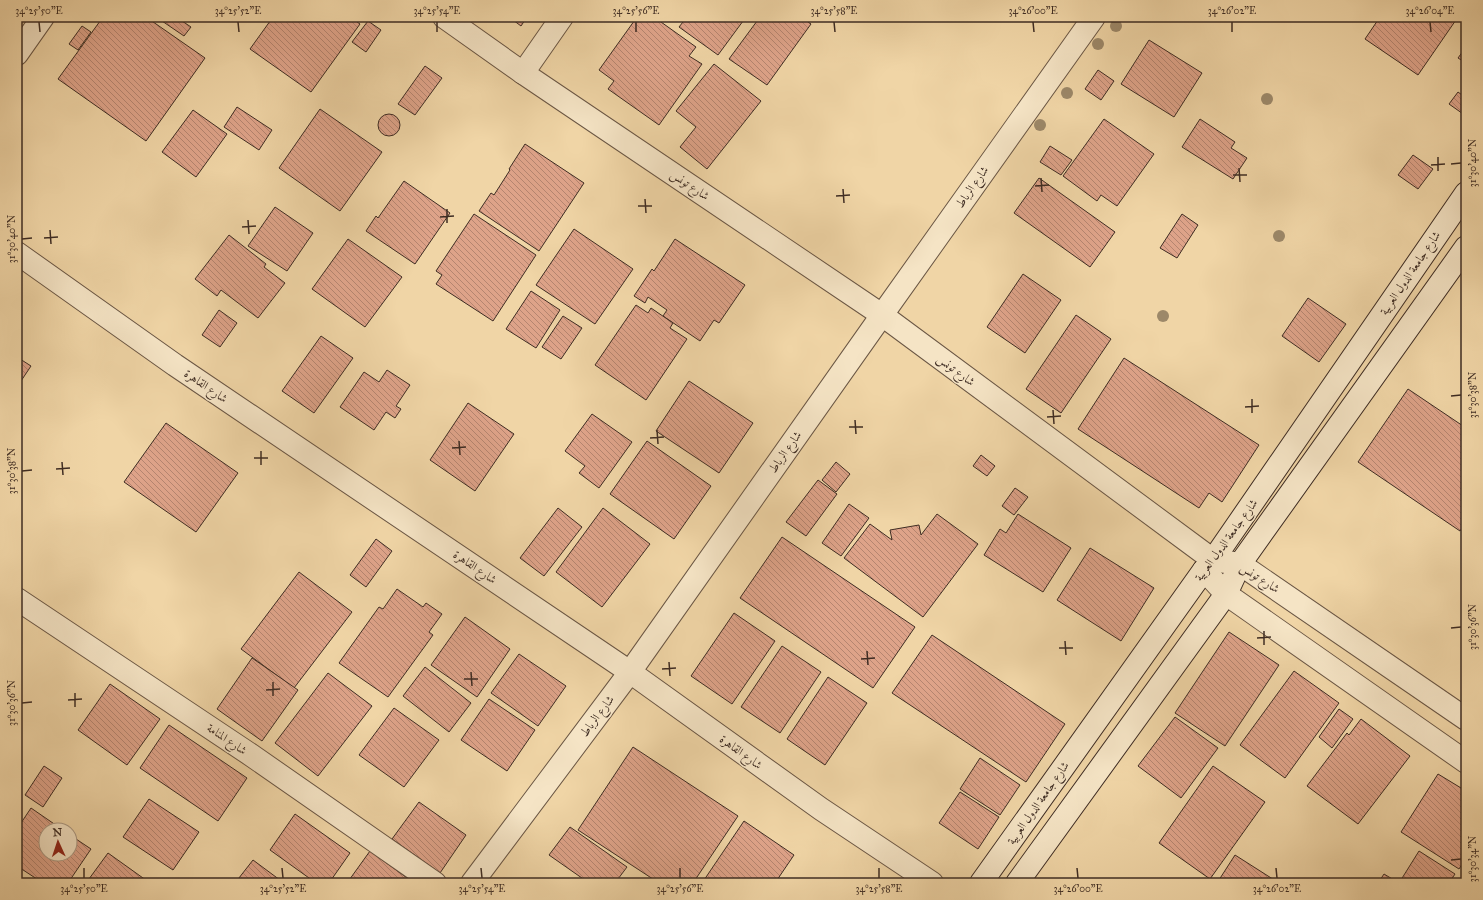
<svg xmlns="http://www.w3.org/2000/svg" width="1483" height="900" font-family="'IM FELL Great Primer',Amiri,serif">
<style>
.building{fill:url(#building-back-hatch);stroke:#3e2c23}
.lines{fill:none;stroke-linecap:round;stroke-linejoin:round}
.minor-casing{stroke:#6a5644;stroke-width:24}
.secondary-casing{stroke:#3e2c23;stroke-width:24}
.minor{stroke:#f5e4c5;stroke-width:22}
.secondary{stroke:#f5e4c5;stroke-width:22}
.tree{fill:#9c8869}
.ticks{fill:none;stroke:#3e2c23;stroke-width:1.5}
.labels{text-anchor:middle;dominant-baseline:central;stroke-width:3;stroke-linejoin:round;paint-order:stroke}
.street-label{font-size:12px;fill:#3e2c23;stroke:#f5e4c5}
.neatline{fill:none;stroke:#3e2c23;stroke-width:1.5}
.ticks-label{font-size:10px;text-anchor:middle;fill:#3e2c23}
</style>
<defs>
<pattern id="building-back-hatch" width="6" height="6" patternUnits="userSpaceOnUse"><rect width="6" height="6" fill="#dea389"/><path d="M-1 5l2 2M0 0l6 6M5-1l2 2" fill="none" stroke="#b58570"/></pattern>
</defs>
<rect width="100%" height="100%" fill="#f0d5a6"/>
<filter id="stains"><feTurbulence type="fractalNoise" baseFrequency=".005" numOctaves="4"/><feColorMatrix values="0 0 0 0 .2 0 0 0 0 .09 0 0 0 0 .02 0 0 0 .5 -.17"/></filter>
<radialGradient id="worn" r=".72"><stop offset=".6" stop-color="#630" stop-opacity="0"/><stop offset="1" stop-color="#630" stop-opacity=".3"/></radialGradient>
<g class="building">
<polygon points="103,17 146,17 205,58 146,141 58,79"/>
<polygon points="165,17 176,17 191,27 184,36 162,21"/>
<polygon points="273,17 350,17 360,24 311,92 250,49"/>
<polygon points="509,17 527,17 521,26"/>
<polygon points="637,17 654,17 696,47 689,56 702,64 659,125 608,89 614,81 599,70"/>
<polygon points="687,17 746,17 718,55 679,27"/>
<polygon points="760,17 801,17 811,24 767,85 729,59"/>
<polygon points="1380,17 1458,17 1418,75 1365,39"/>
<polygon points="368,21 381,30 366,52 352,42"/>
<polygon points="82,26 91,32 78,50 69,44"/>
<polygon points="1149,40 1202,73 1174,117 1121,84"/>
<polygon points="1466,47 1466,63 1458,58"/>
<polygon points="714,64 761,101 707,169 680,147 696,127 676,111"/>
<polygon points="425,66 442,78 415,115 398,104"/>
<polygon points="1098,70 1114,81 1101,100 1085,89"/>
<polygon points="1458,92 1466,98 1466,116 1449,104"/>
<polygon points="237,107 272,130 259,150 224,127"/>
<polygon points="320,109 382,152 340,211 279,168"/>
<polygon points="193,110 227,134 196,177 162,152"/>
<circle cx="389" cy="125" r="11"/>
<polygon points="1104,119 1154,154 1117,206 1101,195 1097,201 1063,176"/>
<polygon points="1200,119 1235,142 1231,148 1247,158 1233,179 1182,147"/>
<polygon points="525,144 584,183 539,251 479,211 491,193 494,195 510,170 509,169"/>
<polygon points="1050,146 1072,160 1061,175 1040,162"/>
<polygon points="1413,155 1433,169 1418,189 1398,175"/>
<polygon points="1039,178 1115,232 1090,267 1014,213"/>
<polygon points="404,181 450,213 415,264 366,231 376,216 378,218"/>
<polygon points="275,207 313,233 287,271 248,246"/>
<polygon points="474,214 536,255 493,321 436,284 442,275 436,271"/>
<polygon points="1182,214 1198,225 1177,258 1160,248"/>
<polygon points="574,229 633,269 595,324 536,285"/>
<polygon points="229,235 266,264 264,267 285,283 258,318 221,290 217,296 195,279"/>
<polygon points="348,239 402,277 365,327 312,289"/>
<polygon points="675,239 745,285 719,323 714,320 700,341 663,316 667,310 648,297 645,303 634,296 652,269 654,271"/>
<polygon points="1023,274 1061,300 1025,353 987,327"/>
<polygon points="531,291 560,310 536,348 506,329"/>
<polygon points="1308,298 1346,324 1319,362 1282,336"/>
<polygon points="636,305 648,313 651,308 673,323 670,328 687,339 646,400 595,365"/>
<polygon points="219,310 237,323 220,347 202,335"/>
<polygon points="1076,315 1111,339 1061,413 1026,389"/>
<polygon points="563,316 582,328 561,359 542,347"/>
<polygon points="321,336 353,358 314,413 282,391"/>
<polygon points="17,357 31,366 17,387"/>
<polygon points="1124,358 1259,445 1222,502 1209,493 1199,508 1078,429"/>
<polygon points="387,370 410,385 396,406 401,409 395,418 386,412 374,430 340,407 364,372 379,382"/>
<polygon points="689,381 753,423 719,473 656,431"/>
<polygon points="1408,389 1466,428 1466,522 1460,531 1358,462"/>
<polygon points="468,403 514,434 475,491 430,460"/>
<polygon points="592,414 632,442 599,488 579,473 585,466 565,451"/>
<polygon points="166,423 238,473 196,532 124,482"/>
<polygon points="647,441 711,486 674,539 610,494"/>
<polygon points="981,455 995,466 987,476 973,466"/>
<polygon points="836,462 850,474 836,492 822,480"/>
<polygon points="818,480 837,494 806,536 786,522"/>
<polygon points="1015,488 1028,497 1014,515 1002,506"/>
<polygon points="849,504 869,518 841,556 822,543"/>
<polygon points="558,508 582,527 544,576 520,558"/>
<polygon points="603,508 650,544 602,607 556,572"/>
<polygon points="937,514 978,544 923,617 844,558 870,524 892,540 890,530 919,525 921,535"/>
<polygon points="1018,514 1071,548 1043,592 984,555 1000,529 1006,533"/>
<polygon points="782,537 915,627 873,688 740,598"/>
<polygon points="376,539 392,551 366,587 350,575"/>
<polygon points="1090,548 1154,588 1121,641 1057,600"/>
<polygon points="299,572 352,612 294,688 241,649"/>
<polygon points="397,589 423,607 426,603 442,614 429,632 433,635 388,697 339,663 379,607 383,609"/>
<polygon points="734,613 775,641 732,704 691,676"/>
<polygon points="465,617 510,649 477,697 431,665"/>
<polygon points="1229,632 1279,665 1225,746 1175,713"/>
<polygon points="932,635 1065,724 1026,782 892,693"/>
<polygon points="782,646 821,672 780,733 741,707"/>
<polygon points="519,654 566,686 538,726 491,693"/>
<polygon points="252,658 298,690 262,741 217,709"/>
<polygon points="425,667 471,703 449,732 403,696"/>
<polygon points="1294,671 1339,703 1285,778 1240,745"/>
<polygon points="328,673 372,706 318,776 275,743"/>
<polygon points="828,677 867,703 825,765 787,739"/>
<polygon points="110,684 160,719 127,765 78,730"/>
<polygon points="489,699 535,730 507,771 461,740"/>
<polygon points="394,708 439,740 404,787 359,755"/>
<polygon points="1339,709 1353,719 1332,748 1319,737"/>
<polygon points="1175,717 1218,748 1181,798 1138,766"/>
<polygon points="1361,719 1410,756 1358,824 1307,786 1347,733 1349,735"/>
<polygon points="169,725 247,778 218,821 140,768"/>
<polygon points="633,747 738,816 693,883 659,883 578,830"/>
<polygon points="980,758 1020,785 1000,815 960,789"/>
<polygon points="44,766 62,778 43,807 25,795"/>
<polygon points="1213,766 1265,802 1210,879 1159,843"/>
<polygon points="1438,774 1466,791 1466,858 1459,869 1401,832"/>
<polygon points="960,792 999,817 978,849 939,823"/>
<polygon points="149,799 199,832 173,870 123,837"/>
<polygon points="419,802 466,835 440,873 392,839"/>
<polygon points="31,808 63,830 46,830 46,854 70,854 70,835 91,849 68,883 43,883 17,866 17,829"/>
<polygon points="295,814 350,853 329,883 316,883 270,850"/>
<polygon points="744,821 794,855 775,883 702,883"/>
<polygon points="570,827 627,867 615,883 589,883 549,855"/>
<polygon points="370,851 414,883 347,883"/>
<polygon points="1419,851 1455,874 1449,883 1378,883 1384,874 1399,883"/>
<polygon points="108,853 150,883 86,883"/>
<polygon points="1235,855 1279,883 1217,883"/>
<polygon points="253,860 284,883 235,883"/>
</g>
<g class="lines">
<g class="minor-casing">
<g id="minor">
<polyline points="444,17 523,73 882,315 1213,560 1240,564 1466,719"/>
<polyline points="17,54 43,17"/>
<polyline points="523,73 562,17"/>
<polyline points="17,253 175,365 630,672 821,809 932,883"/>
<polyline points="1204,570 1226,594 1466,762"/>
<polyline points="17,599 251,755 435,883"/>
<polyline points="472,883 630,672 882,315 1094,17"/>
</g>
</g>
<g class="secondary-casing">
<g id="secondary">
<polyline points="981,883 1204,570 1213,560 1466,193"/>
<polyline points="1017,883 1226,594 1240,564 1466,247"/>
</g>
</g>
<use href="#minor" class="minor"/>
<use href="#secondary" class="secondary"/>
</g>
<g class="tree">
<circle cx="1116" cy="26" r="6"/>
<circle cx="1098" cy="44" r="6"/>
<circle cx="1067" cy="93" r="6"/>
<circle cx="1267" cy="99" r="6"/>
<circle cx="1040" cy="125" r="6"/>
<circle cx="1279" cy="236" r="6"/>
<circle cx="1163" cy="316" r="6"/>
</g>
<path class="ticks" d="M39 22 40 32M238 22 239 32M437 22V32M636 22V32M834 22 835 32M1033 22 1034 32M1232 22V32M1430 22 1431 32M1438 157V171M1451 164 1461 163M1431 165 1445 164M1239 168 1240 182M1233 175H1247M1041 178 1042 192M1035 186 1049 185M843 189 844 203M836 196 850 195M645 199 646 213M638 206H652M447 209V223M440 217 454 216M248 220 249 234M242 227 256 226M50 230 51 244M44 238 58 237M22 239 32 238M1451 396 1461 395M1252 399V413M1245 407 1259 406M1053 410 1054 424M1047 417 1061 416M855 420 856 434M849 427H863M657 430 658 444M650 438 664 437M459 441 460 455M452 448 466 447M261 451V465M254 458H268M62 462 63 475M56 469 70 468M22 471 32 470M1451 628 1461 627M1264 631V645M1257 638 1271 637M1065 641 1066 655M1059 648H1073M867 651 868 665M861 659 875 658M669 662 670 676M662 669 676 668M471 672 472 686M464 679H478M273 682V696M266 690 280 689M75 693V707M68 700 82 699M22 703 32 702M1451 860 1461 859M84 868V878M282 868 283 878M481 868 482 878M680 868V878M879 868V878M1077 868 1078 878M1276 868 1277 878"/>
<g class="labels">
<g class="street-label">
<text transform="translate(690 185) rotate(34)">شارع تونس</text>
<text transform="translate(972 187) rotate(-55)">شارع الرباط</text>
<text transform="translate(1410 273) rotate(-56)">شارع جامعة الدول العربية</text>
<text transform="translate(956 370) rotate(37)">شارع تونس</text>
<text transform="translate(206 386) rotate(34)">شارع القاهرة</text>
<text transform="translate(785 452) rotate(-55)">شارع الرباط</text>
<text transform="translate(1226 540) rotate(-54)">شارع جامعة الدول العربية</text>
<text transform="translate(475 567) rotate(34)">شارع القاهرة</text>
<text transform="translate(1260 578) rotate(33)">شارع تونس</text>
<text transform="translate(597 716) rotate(-53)">شارع الرباط</text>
<text transform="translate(227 739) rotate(34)">شارع المنامة</text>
<text transform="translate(741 752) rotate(36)">شارع القاهرة</text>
<text transform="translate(1038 803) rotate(-55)">شارع جامعة الدول العربية</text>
</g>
</g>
<rect width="1483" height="900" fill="none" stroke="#f0d5a6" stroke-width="44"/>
<g transform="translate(58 842) rotate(357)"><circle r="19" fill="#f5e4c5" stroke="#ac9a84"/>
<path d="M0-3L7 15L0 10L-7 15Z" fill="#8f2418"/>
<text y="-6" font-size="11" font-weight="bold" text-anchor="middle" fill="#3e2c23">N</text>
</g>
<rect x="22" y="22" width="1439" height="856" class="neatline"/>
<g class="ticks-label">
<text x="39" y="14">34°25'50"E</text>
<text x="238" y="14">34°25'52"E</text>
<text x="437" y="14">34°25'54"E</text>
<text x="636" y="14">34°25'56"E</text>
<text x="834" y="14">34°25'58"E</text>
<text x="1033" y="14">34°26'00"E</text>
<text x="1232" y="14">34°26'02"E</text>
<text x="1430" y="14">34°26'04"E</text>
<text transform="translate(1472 163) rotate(-90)" y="4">31°30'40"N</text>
<text transform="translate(11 239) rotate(-90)" y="4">31°30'40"N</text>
<text transform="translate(1472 395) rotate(-90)" y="4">31°30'38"N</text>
<text transform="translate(11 471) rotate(-90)" y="4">31°30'38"N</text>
<text transform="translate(1472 627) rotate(-90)" y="4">31°30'36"N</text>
<text transform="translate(11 703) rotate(-90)" y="4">31°30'36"N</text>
<text transform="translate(1472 859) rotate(-90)" y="4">31°30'34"N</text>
<text x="84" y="892">34°25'50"E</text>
<text x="283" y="892">34°25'52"E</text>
<text x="482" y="892">34°25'54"E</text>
<text x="680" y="892">34°25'56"E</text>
<text x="879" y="892">34°25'58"E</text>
<text x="1078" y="892">34°26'00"E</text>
<text x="1277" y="892">34°26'02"E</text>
</g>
<rect width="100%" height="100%" filter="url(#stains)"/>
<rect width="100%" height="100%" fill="url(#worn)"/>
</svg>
